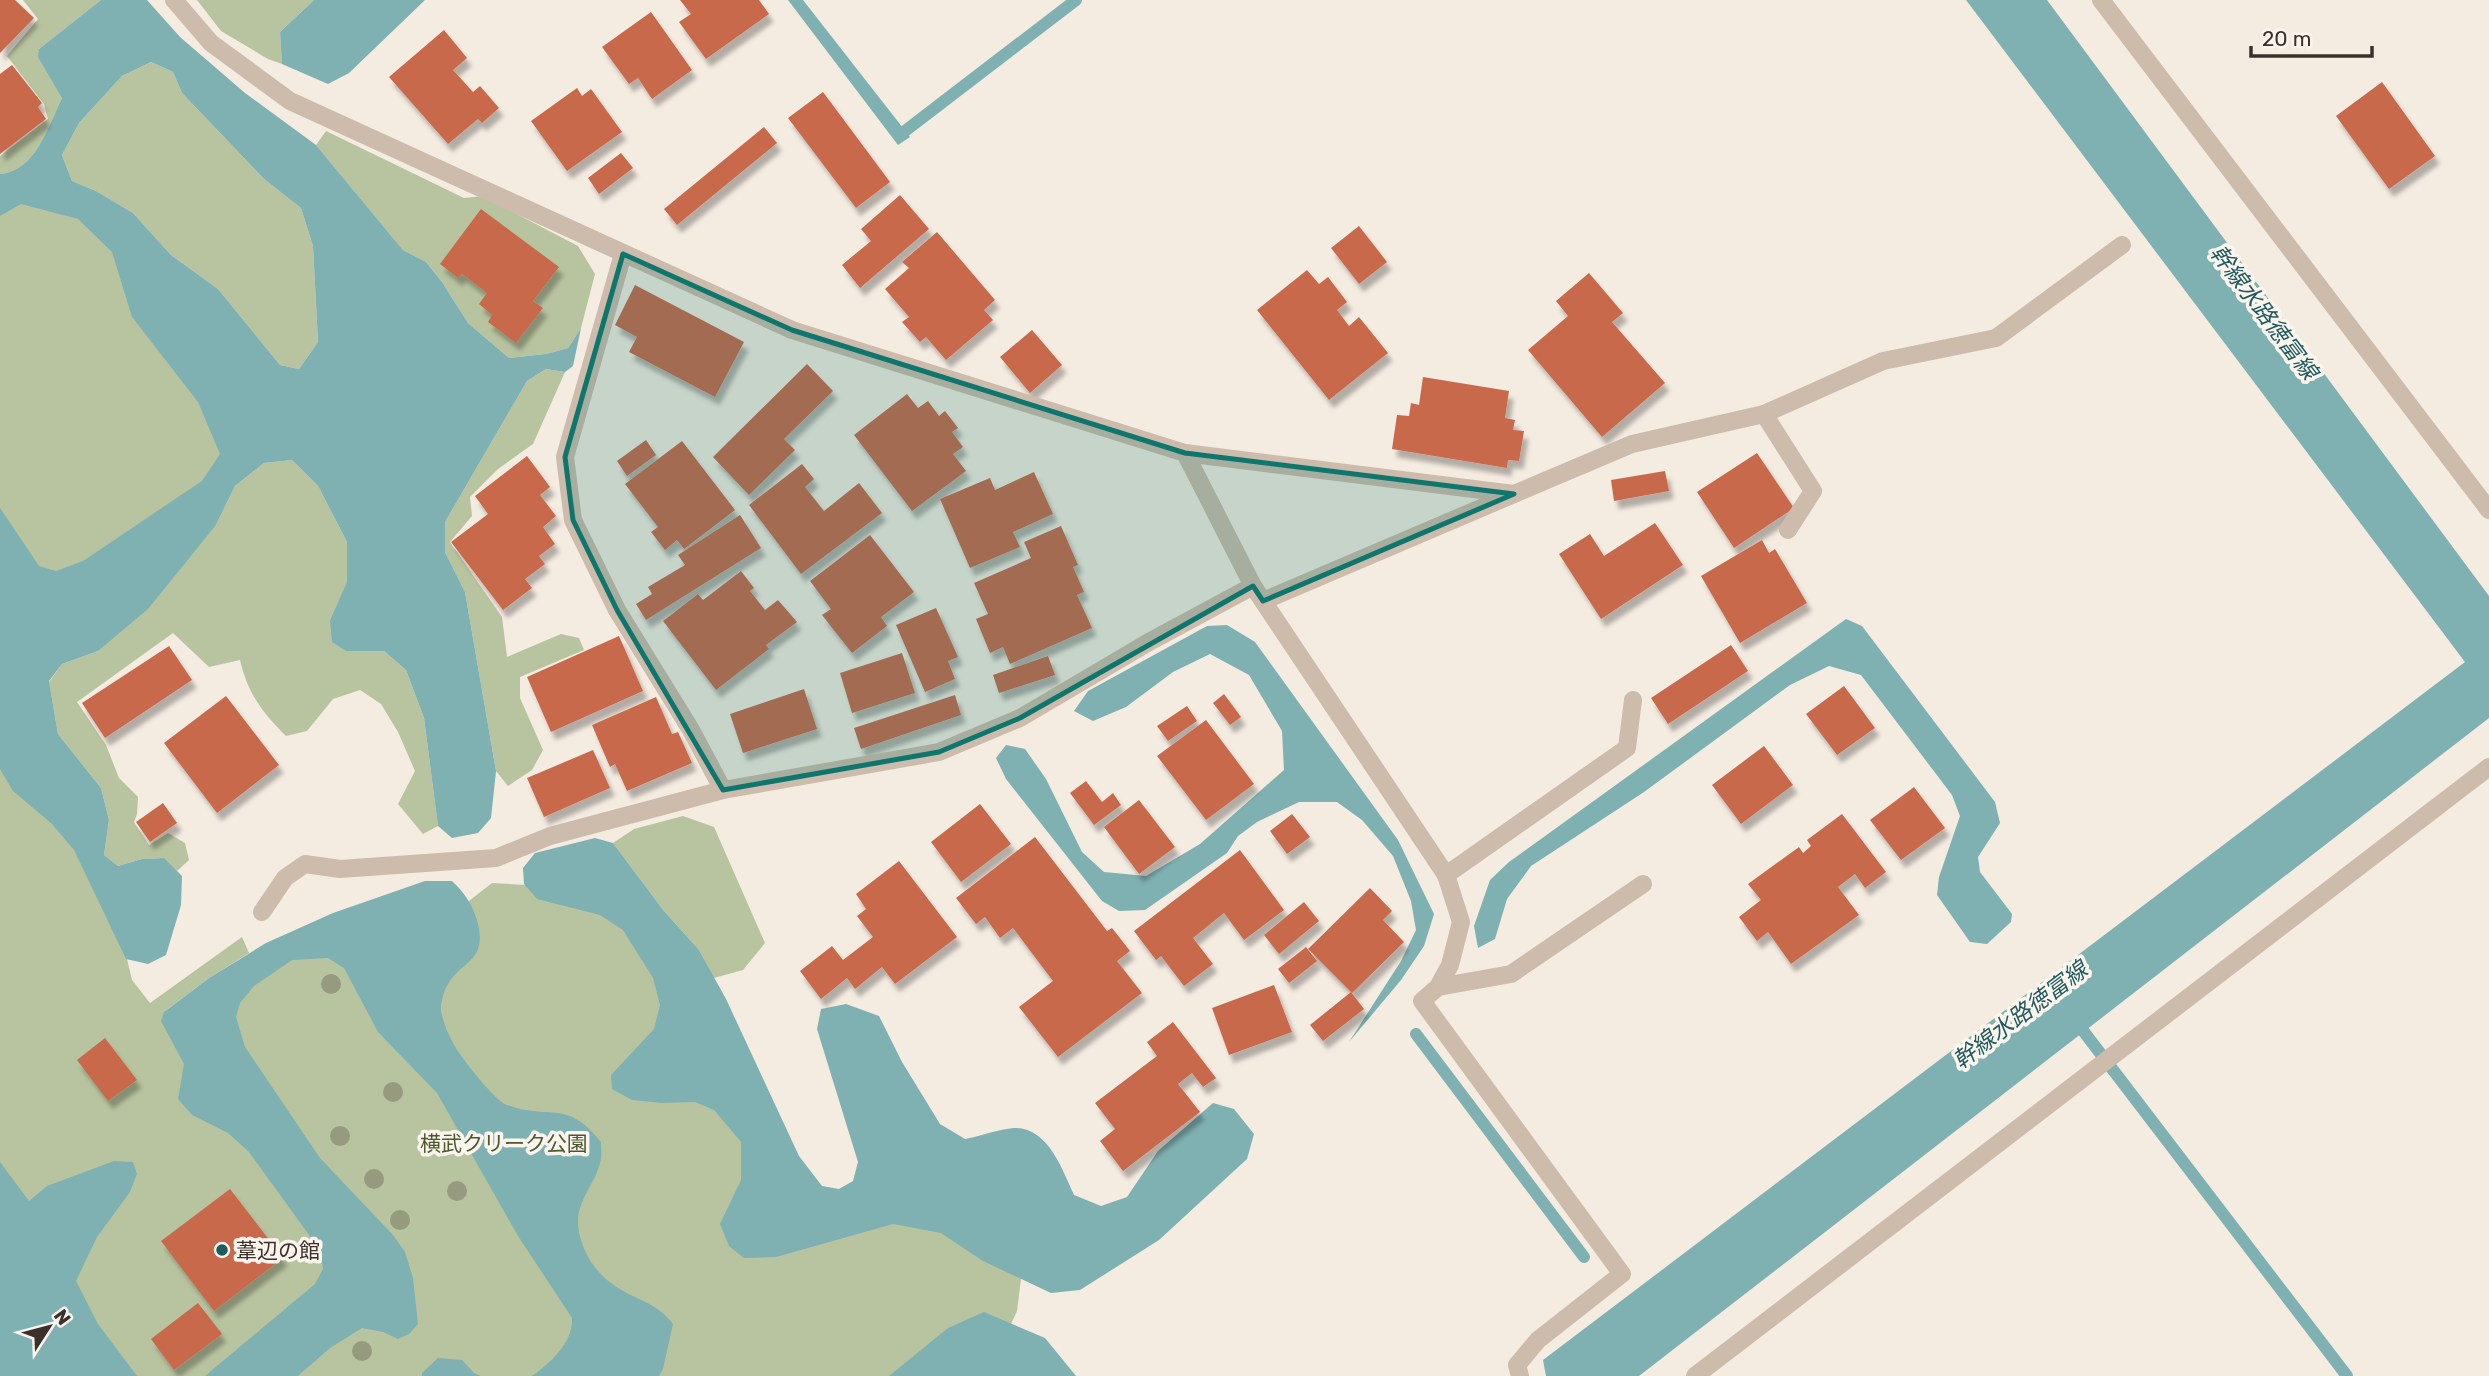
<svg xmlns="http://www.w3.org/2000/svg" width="2489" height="1376" font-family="Rubik,'Noto Sans JP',sans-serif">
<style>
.green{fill:#b8c4a0}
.water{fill:#7fb0b2;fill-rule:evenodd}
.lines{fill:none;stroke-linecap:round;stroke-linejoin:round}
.stream{stroke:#7fb0b2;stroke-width:12}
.building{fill:#c8694b;filter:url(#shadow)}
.minor{stroke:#cdbbac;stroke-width:18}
.tree{fill:#969b7f}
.marked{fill:#0f766e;fill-opacity:0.2;stroke:#0f766e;stroke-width:5;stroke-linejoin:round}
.poi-dot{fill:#1f5a5e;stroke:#fbf5ee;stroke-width:2.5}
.labels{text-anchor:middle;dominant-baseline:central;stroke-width:7;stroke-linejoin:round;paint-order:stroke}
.park-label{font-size:21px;fill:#4a5a2e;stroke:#fbf5ee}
.poi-label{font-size:21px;fill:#3b302b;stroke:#fbf5ee;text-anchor:start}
.water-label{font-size:23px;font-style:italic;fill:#1f5a5e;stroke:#fbf5ee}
</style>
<defs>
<filter id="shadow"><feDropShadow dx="4.5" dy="8" stdDeviation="2" flood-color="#0004"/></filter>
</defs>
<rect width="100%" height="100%" fill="#f4ebe1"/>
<g class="green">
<path d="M23 0H101L39 49 62 98C48 126 36 171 0 174V156L48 119 44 104 7 56 38 19Z"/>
<polygon points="197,0 314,0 280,32 282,64 268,59 221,31"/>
<polygon points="151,62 173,72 182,93 264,179 301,208 313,246 318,342 299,369 280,365 218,289 171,255 133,213 96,191 72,181 62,155 79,123 122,76"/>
<polygon points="326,131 464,198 482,196 578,246 595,274 581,328 568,348 546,354 509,358 468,323 442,282 426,262 403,250 316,145"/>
<polygon points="0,196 119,231 250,424 189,529 32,651 13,724 142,943 127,959 132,980 150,1003 242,937 249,953 209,978 165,1011 262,960 447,918 492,883 599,889 823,1220 977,1202 1021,1279 1017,1311 1000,1348 936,1376 0,1376"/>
<polygon points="546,369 565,372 533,444 498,469 470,497 472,516 450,542 502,617 507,657 561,634 579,638 584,650 520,677 520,698 543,750 532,770 508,786 496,771 465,592 445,552 445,522 527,381"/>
<path d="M292 460 318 486 347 542V583L330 620 346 651H384L406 670 424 718 438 826 423 834 398 804 415 771 398 732 381 704 360 690 333 699 307 731 286 736C262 712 248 694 240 660L209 667 173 633 77 702 106 745 119 778 138 797 137 814 134 822 149 845 168 833 185 843 189 860 177 871 163 858 142 859 118 866 104 855 109 820 101 788 58 734 49 682 62 664 98 651 216 525 235 486 264 463Z"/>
<polygon points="683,816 714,827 765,943 743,970 714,978 699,950 664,911 613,843 634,829"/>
</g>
<g class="water">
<path d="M101 0H147L180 37 245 93 316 145 403 250 426 262 442 282 468 323 509 358 546 354 568 348 581 328 573 366 565 372 546 369 527 381 445 522V552L465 592 496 771 491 818 478 833 452 838 438 826 424 718 406 670 384 651H346L332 642 330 620 347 582V542L318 486 292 460 264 463 235 486 216 525 148 609 98 651 62 664 49 681 58 734 101 788 109 820 104 855 118 866 142 859 164 858 182 876 181 905 166 955 148 964 126 959 74 850 52 824 13 791 0 769V508L39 566 56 571 83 561 202 481 220 454 198 402 132 317 112 252 78 219 21 204 0 216V174C36 171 48 126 62 98L38 57 39 49ZM151 62 173 72 182 93 264 179 301 208 313 246 318 342 299 369 280 365 218 289 171 255 133 213 96 191 72 181 62 155 79 123 122 76Z"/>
<polygon points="314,0 425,0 349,73 328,84 282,64 280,32"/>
<polygon points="788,0 803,0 910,137 898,145"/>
<polygon points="1966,0 2047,0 2489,596 2489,718 1639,1376 1546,1376 1543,1360 2465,662"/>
<polygon points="1846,619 1862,626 1995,802 2000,823 1978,857 1980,872 2012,914 2011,922 1987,944 1970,942 1937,895 1939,877 1960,816 1952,795 1861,675 1829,666 1790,685 1644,792 1531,866 1507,899 1495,939 1478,948 1474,926 1490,880 1509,862"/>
<polygon points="1227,625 1255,642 1398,840 1434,914 1424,946 1401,980 1349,1042 1401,961 1416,930 1411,901 1393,856 1362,820 1337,802 1299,802 1257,822 1238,836 1227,853 1145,910 1119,911 1102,901 1006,779 996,758 1006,745 1025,749 1046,779 1082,852 1104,872 1146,876 1200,844 1284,770 1282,731 1249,675 1210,654 1173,672 1126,707 1093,721 1074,711 1088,691 1207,626"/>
<path d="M595 838 613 843 664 911 699 950 726 999 799 1156 822 1186 839 1189 853 1181 858 1162 817 1029 821 1009 846 1004 879 1016 902 1062 940 1124 965 1139C981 1136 999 1129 1014 1128 1048 1127 1062 1169 1074 1195L1101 1206 1127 1197 1158 1151 1213 1103 1234 1109 1254 1134 1247 1159 1159 1240 1080 1290 1051 1293 983 1261 941 1233 893 1224 776 1257 744 1258 729 1246 720 1224 741 1180V1142L714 1110 695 1102 662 1103 632 1100 612 1089 611 1075 654 1029 660 1005 653 978 623 930 600 915 537 899 524 884 523 868 535 853Z"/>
<path d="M425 881H452C464 892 472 904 477 920 490 968 454 958 443 996 442 1001 440 1006 441 1011 443 1021 447 1032 452 1041 457 1053 495 1101 507 1105 550 1121 566 1098 601 1142 601 1148 602 1157 600 1163 595 1184 577 1201 578 1223 579 1248 595 1273 615 1286 636 1300 658 1303 673 1324L663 1369 659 1376H532C551 1362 573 1343 572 1318L518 1236 437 1093 378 1032 344 968 328 958 292 960 254 986 240 1003 236 1017 245 1047 320 1158 393 1235 405 1252 413 1278 418 1324 409 1334 398 1339 383 1332 362 1328 330 1348 298 1376H205L315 1284 323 1269 320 1250 249 1152 228 1133 192 1115 178 1099 184 1064 161 1021 164 1012 209 978 266 943 333 913Z"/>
<polygon points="114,1161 133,1162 137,1174 130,1192 97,1237 76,1281 98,1324 137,1376 0,1376 0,1162 29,1201 47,1186"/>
<polygon points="984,1312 1045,1338 1076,1376 889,1376 948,1328"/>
<polygon points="438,1358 462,1360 474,1373 481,1376 422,1376 422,1373"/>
</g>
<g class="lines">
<g class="stream">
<polyline points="905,131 1076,0"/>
<polyline points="2084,1032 2347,1376"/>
<polyline points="1416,1034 1584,1257"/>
</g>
</g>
<g class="building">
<polygon points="0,0 15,0 34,18 0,53"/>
<polygon points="680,0 759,0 769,14 706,59 679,22 691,14"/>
<polygon points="651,12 692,70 652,99 638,78 629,84 602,47"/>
<polygon points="444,30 467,58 453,70 473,92 480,86 499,108 482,123 478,119 448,144 389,77"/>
<polygon points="12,65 42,103 38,107 46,119 0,154 0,74"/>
<polygon points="2382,82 2435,156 2389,189 2336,116"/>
<polygon points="577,88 582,96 591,89 622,132 567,171 531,121"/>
<polygon points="823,92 890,182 856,208 788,118"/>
<polygon points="764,127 777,143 677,225 664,209"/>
<polygon points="621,153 633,168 599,194 588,178"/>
<polygon points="900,195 929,229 860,288 842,265 871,241 861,229"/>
<polygon points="481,209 559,267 533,301 543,308 516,343 488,322 492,315 479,304 487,293 462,274 458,278 440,264"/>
<polygon points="1359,226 1387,262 1359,284 1331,248"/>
<polygon points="937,232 995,300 984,310 993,320 946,360 926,337 920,342 902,322 909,317 885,289 909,268 902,262"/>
<polygon points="1307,270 1319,284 1328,277 1347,302 1337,310 1349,326 1359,317 1388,353 1329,400 1257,310"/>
<polygon points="1589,273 1623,313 1612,322 1665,383 1602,437 1528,350 1568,316 1556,301"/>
<polygon points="635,285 744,342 715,397 629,352 637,337 615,325"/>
<polygon points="1032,330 1062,365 1030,393 1000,357"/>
<polygon points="807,364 833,391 784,439 795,450 749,495 713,457"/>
<polygon points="1423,377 1509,391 1505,418 1515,420 1513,430 1524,431 1519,461 1508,460 1507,468 1392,449 1397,415 1409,416 1411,403 1419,405"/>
<polygon points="907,394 918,408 928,401 939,416 945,411 958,428 952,432 963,447 953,454 966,471 912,511 854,435"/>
<polygon points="646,440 656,455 627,476 617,461"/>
<polygon points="682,441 735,510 684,549 677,540 665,550 651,532 658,527 625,484"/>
<polygon points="1757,453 1794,508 1734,548 1697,492"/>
<polygon points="527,456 550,487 540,495 556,516 543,527 555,544 539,556 545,564 525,579 532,588 503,610 451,542 488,514 475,496"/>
<polygon points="802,464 814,479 805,487 824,511 859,483 882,513 801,574 749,505"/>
<polygon points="1665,471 1669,491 1614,501 1611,480"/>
<polygon points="1034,472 1053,514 1013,532 1020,547 970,568 940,499 990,478 995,490"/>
<polygon points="740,515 761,548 646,620 636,604 652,594 648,587 685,565 678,555"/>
<polygon points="1655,523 1683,565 1601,619 1559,554 1590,534 1604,556"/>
<polygon points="1061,526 1078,565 1073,567 1084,592 1077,595 1092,628 1010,664 1003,647 990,653 976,619 988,614 974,583 1031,558 1024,542"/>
<polygon points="870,535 914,592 881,617 887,626 852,653 822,615 831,609 810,581"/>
<polygon points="1762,540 1769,553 1775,549 1807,603 1740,643 1701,576"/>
<polygon points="741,571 754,588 750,591 765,610 778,600 797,622 766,645 769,649 716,690 663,621 698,594 703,600"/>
<polygon points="936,608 958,657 948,661 955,679 925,692 896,625"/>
<polygon points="619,636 643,691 551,732 527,677"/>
<polygon points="1731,645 1748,671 1668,724 1651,698"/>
<polygon points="169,646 192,680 105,738 82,703"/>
<polygon points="902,653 915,693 852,713 840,673"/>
<polygon points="1048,656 1055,675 999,693 993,675"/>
<polygon points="1844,686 1875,728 1837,755 1806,714"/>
<polygon points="804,689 817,729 743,753 730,714"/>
<polygon points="1224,694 1241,717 1230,725 1213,703"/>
<polygon points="955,695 961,715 861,749 854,728"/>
<polygon points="226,696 279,765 217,813 164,743"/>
<polygon points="656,697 672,734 678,732 692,763 627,791 615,764 610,767 592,725"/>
<polygon points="1187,706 1197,721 1168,741 1157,726"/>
<polygon points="1206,720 1254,784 1206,820 1157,756"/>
<polygon points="1764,746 1793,785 1741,824 1712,785"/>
<polygon points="593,750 610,788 544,817 527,778"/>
<polygon points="1086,781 1102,802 1113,793 1121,805 1094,825 1070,793"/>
<polygon points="1914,787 1945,828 1901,860 1870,820"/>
<polygon points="1139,800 1175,847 1139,874 1104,827"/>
<polygon points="163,803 177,823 150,842 136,822"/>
<polygon points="980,804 1011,844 961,882 931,842"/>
<polygon points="1292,814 1310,837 1287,854 1270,831"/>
<polygon points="1842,814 1886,872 1865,888 1855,874 1838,887 1859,915 1791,964 1768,932 1757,941 1739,917 1761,900 1748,884 1799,847 1803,853 1811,846 1807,840"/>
<polygon points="1035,837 1107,931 1112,928 1130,951 1117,961 1142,993 1058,1057 1019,1007 1053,981 1013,928 1000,938 985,917 976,924 956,898"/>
<polygon points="1240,850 1284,910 1244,940 1224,913 1193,938 1213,964 1184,986 1161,956 1156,960 1134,931"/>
<polygon points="899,861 957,937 895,984 882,967 855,989 847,978 821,999 800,971 832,946 843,960 873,937 857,916 866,909 856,894"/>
<polygon points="1370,888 1392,911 1383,920 1404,942 1352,993 1308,949"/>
<polygon points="1304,902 1319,921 1279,954 1264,935"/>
<polygon points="1306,947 1317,961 1289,983 1278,969"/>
<polygon points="1274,985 1292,1032 1229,1055 1212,1008"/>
<polygon points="1351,992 1364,1009 1323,1041 1310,1025"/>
<polygon points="1173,1022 1216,1078 1203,1087 1192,1073 1178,1084 1200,1112 1123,1171 1100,1141 1115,1129 1095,1103 1157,1056 1147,1042"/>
<polygon points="105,1038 137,1080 108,1101 77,1060"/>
<polygon points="230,1189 283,1258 214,1311 161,1241"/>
<polygon points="198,1303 222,1334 174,1370 151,1339"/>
</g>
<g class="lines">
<g class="minor">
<polyline points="174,0 211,43 290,101 792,330 1185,453 1253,586 1446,875 1461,922 1450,965 1438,987 1422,1001 1622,1274 1538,1340 1517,1365 1520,1376"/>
<polyline points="2101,0 2489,510"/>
<polyline points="623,254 565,457 573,520 617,610 691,730 723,790"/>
<polyline points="1764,414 1813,491 1788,530"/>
<polyline points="1185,453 1514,494 1632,444 1764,414 1883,361 1996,338 2122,245"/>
<polyline points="1263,601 1514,494"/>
<polyline points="1446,875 1627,748 1633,700"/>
<polyline points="262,912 285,878 305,864 340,869 496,858 550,836 723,790 939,752 1020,718 1149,642 1253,586"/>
<polyline points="1438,987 1511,974 1643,884"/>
<polyline points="1695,1376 2489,767"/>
</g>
</g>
<g class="tree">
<circle cx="331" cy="984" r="10"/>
<circle cx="393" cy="1092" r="10"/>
<circle cx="340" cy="1136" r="10"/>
<circle cx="374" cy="1179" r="10"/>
<circle cx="457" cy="1191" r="10"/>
<circle cx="400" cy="1220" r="10"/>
<circle cx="362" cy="1351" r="10"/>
</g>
<path class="marked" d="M623 254 792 330 1185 453 1514 494 1263 601 1253 586 1020 718 939 752 723 790 617 610 573 520 565 457Z"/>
<circle class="poi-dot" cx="222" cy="1250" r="7"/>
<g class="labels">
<g class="park-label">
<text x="504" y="1143">横武クリーク公園</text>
</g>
<g class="poi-label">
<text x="236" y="1250">葦辺の館</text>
</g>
<g class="water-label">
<text transform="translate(2264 312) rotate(53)">幹線水路徳富線</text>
<text transform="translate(2020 1015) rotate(-37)">幹線水路徳富線</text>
</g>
</g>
<g transform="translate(49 1327) rotate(54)" stroke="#fbf5ee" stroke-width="5" paint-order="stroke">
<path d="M0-5L12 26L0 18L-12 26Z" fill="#3b302b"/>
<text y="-10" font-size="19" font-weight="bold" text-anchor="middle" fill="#3b302b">N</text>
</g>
<path d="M2251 46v10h121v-10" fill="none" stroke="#3b302b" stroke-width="3.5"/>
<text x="2262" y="46" font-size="21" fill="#3b302b" stroke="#fbf5ee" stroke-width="5" paint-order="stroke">20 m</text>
</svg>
